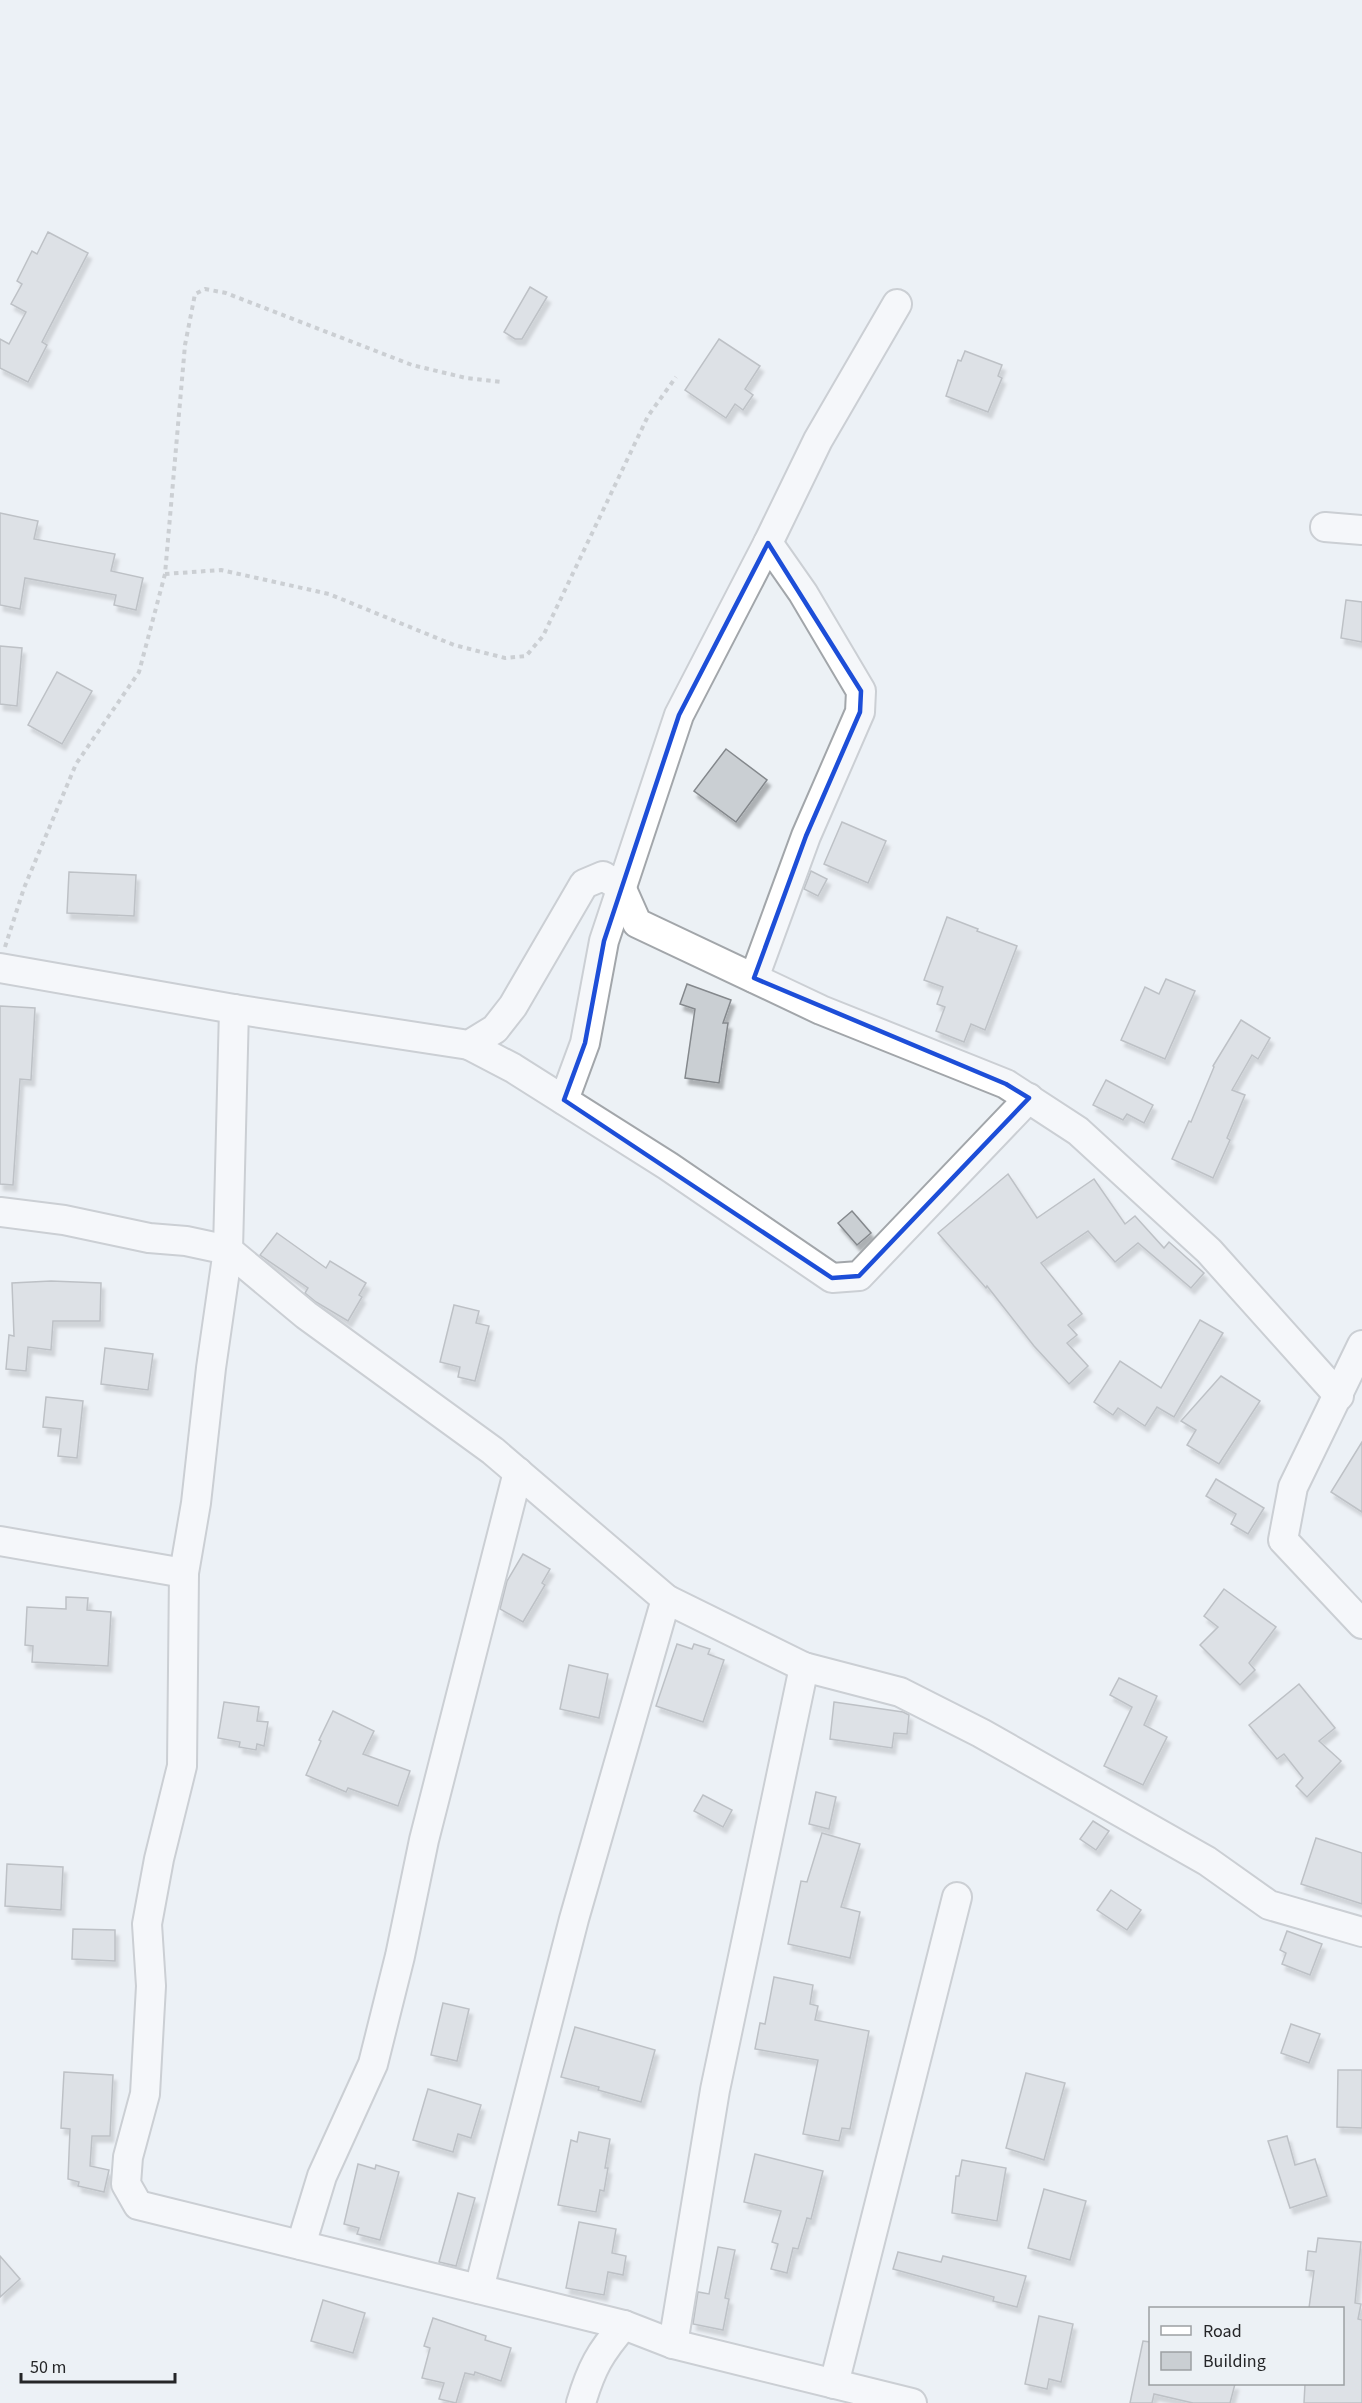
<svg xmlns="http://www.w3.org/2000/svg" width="1362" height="2403" font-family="'Source Sans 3',sans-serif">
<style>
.building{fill:#cacfd3;stroke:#84888c;stroke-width:1.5;filter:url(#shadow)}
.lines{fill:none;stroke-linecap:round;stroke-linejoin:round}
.minor-casing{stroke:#a2a6aa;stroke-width:32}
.path{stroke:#a2a6a9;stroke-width:4;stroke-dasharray:4.5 4.5;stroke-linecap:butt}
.minor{stroke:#fff;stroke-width:28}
.marked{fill:none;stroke:#1d4ed8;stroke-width:4.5;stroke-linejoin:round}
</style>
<defs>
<filter id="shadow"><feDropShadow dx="3.5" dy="6" stdDeviation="1.5" flood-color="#0004"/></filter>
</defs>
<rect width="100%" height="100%" fill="#ecf1f5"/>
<g class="building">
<polygon points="48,232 88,253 42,342 47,345 28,382 0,368 0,339 9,344 26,312 11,304 22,284 17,281 32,251 37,254"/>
<polygon points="530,287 547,297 522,339 515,339 504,332"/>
<polygon points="719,339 760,366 745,389 753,395 743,410 735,404 726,418 685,390"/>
<polygon points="965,351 1002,365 998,376 1002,378 988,412 946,396 958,360 961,361"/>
<polygon points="0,513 38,521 34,539 115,554 111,571 143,578 136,610 114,605 116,595 25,578 20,609 0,605"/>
<polygon points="1346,600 1362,602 1362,642 1341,638"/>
<polygon points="0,646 22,648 17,706 0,704"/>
<polygon points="57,672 92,691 62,744 28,725"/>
<polygon points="726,749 767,780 736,822 694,791"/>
<polygon points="842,822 886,841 868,883 824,864"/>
<polygon points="811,871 827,879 818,896 804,889"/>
<polygon points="69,872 136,875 134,916 67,913"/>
<polygon points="947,917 978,929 977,931 1017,946 985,1030 971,1024 964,1042 936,1031 945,1007 937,1004 943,987 924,980"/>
<polygon points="1166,979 1195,991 1165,1059 1121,1040 1145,987 1159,994"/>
<polygon points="687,984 731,1000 723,1023 728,1023 719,1083 685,1078 695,1009 680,1004"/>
<polygon points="0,1006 35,1008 31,1080 20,1079 13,1185 0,1184"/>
<polygon points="1241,1020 1270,1038 1258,1059 1252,1055 1232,1090 1245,1095 1227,1138 1230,1140 1213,1178 1172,1159 1189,1121 1191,1122 1214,1067 1213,1066"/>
<polygon points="1106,1080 1153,1105 1144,1123 1127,1114 1123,1120 1093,1105"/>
<polygon points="1008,1174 1037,1218 1094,1179 1125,1224 1135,1216 1164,1248 1169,1242 1204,1273 1191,1288 1138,1243 1115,1262 1088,1231 1041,1263 1082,1314 1068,1325 1077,1335 1067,1343 1088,1366 1069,1384 1034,1346 987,1286 986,1288 938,1233"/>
<polygon points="852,1211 871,1233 857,1245 838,1223"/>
<polygon points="277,1233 326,1268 330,1261 366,1283 359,1295 362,1297 348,1321 316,1302 305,1293 308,1288 260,1255"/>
<polygon points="51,1281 101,1283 100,1321 53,1321 51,1350 28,1347 26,1371 6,1369 9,1335 14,1336 12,1283"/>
<polygon points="454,1305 479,1311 476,1323 489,1326 475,1381 458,1377 460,1367 440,1362"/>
<polygon points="1200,1320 1223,1333 1174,1417 1157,1407 1145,1426 1118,1408 1113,1415 1094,1402 1120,1361 1161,1388"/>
<polygon points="105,1348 153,1354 148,1390 101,1384"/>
<polygon points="1221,1376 1260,1401 1219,1464 1187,1445 1196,1430 1181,1421"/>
<polygon points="46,1397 83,1401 77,1458 58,1456 61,1429 43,1427"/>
<polygon points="1362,1442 1362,1512 1331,1492"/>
<polygon points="1216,1479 1264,1508 1248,1534 1231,1524 1236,1514 1206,1496"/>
<polygon points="523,1554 550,1569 542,1583 545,1585 523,1622 500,1609 507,1581"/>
<polygon points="1224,1589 1276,1627 1249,1663 1255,1670 1240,1685 1200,1645 1218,1627 1204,1616"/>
<polygon points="66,1597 88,1598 87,1610 111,1612 108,1666 32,1662 33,1646 25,1645 27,1607 66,1609"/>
<polygon points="677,1644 692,1649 694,1644 710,1649 708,1654 724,1660 703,1722 656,1706"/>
<polygon points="569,1665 608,1674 599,1718 560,1709"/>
<polygon points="1119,1678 1157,1696 1144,1725 1167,1737 1143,1785 1104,1766 1132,1707 1110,1695"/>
<polygon points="1299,1684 1335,1728 1319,1741 1341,1761 1307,1797 1296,1786 1303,1778 1284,1754 1277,1759 1249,1725"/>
<polygon points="224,1702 259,1707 257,1721 268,1722 264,1746 257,1744 256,1750 239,1747 240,1742 218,1738"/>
<polygon points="834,1702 903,1712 909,1715 907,1734 894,1733 892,1748 830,1739"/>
<polygon points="333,1711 374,1731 363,1754 410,1771 398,1806 348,1788 346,1792 306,1775 321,1741 319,1740"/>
<polygon points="816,1792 836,1797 829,1829 809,1824"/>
<polygon points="703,1795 732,1810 723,1827 694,1811"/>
<polygon points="1093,1821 1109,1831 1096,1850 1080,1839"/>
<polygon points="822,1833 860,1844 841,1907 860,1912 850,1958 788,1944 801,1881 807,1882"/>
<polygon points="1316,1838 1362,1853 1362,1904 1301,1884"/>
<polygon points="7,1864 63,1867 61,1910 5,1906"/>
<polygon points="1111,1890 1141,1910 1127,1930 1097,1910"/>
<polygon points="73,1929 115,1930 115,1961 72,1959"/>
<polygon points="1287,1931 1322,1944 1310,1975 1282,1964 1286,1953 1280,1950"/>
<polygon points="774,1977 813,1985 810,2004 818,2006 815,2020 869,2031 850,2129 842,2128 839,2141 803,2134 818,2060 755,2049 760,2023 765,2024"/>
<polygon points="443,2003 469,2009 457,2061 431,2055"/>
<polygon points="1291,2024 1320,2034 1309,2063 1281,2053"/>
<polygon points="575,2027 655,2050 641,2102 598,2090 599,2087 561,2077"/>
<polygon points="1338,2070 1362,2070 1362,2128 1337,2127"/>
<polygon points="64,2072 113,2075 110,2136 92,2136 90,2166 109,2170 104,2192 78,2186 79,2182 68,2179 70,2129 61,2128"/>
<polygon points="1026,2073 1065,2083 1044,2160 1006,2148"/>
<polygon points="428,2089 481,2105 471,2138 458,2134 453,2152 413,2140"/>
<polygon points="579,2132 610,2139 605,2168 608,2168 604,2191 600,2190 596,2212 558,2205 571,2140 577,2142"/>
<polygon points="1287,2136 1295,2165 1315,2159 1327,2196 1290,2208 1268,2141"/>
<polygon points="755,2154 823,2171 811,2219 807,2218 798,2249 793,2248 787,2273 771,2269 778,2244 772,2242 781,2211 744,2202"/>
<polygon points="962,2160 1006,2168 997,2221 952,2213 956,2176 959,2176"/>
<polygon points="358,2164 375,2169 376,2165 399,2172 380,2240 357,2234 359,2228 344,2224"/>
<polygon points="1044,2189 1086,2201 1070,2260 1028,2248"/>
<polygon points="458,2193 475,2198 456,2266 439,2262"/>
<polygon points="579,2222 616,2229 612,2253 626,2256 623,2275 608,2272 604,2295 566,2288"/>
<polygon points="1318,2238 1361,2242 1355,2303 1361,2304 1358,2319 1362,2320 1362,2403 1304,2403 1305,2384 1342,2384 1342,2308 1309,2308 1314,2271 1306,2270 1308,2251 1316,2252"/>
<polygon points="718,2247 735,2250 725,2298 729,2299 723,2330 693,2324 698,2292 709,2294"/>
<polygon points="898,2252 941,2262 943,2256 1026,2276 1017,2307 993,2301 994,2297 893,2269"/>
<polygon points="0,2256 20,2279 0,2297"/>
<polygon points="323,2300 365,2313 353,2353 311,2341"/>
<polygon points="1039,2316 1073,2324 1061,2382 1049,2379 1047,2389 1025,2384"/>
<polygon points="433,2318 486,2336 485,2340 511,2348 501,2381 475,2372 474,2375 465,2373 456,2403 439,2399 444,2383 422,2378 430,2348 424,2346"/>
<polygon points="1143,2341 1150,2342 1150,2384 1235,2384 1230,2403 1193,2403 1154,2394 1152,2403 1130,2403"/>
</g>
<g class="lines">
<g class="minor-casing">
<g id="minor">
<polyline points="1325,527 1362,530"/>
<polyline points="0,968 234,1009 469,1045 495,1029 513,1006 584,884 603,876 621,887 637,923 821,1010 1006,1084 1078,1131 1209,1251 1339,1396"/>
<polyline points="754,978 806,836 860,712 861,691 803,593 768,543"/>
<polyline points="234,1009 228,1250 211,1368 196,1503 184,1573 182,1766 159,1859 147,1924 151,1986 145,2094 128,2157 126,2184 138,2205 624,2325 673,2344 912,2403"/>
<polyline points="469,1045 513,1068 668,1166 832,1278 859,1276 1029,1098"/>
<polyline points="564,1100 585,1043 604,941 679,715 768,543 818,440 897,304"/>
<polyline points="0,1212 64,1220 149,1238 186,1241 228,1250 306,1315 493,1451 666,1599 804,1667 900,1692 981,1733 1207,1861 1269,1905 1362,1932"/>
<polyline points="1362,1345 1293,1487 1283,1540 1362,1624"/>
<polyline points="0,1541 184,1573"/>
<polyline points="301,2245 322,2176 373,2064 400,1956 424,1840 518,1472"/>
<polyline points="479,2289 574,1919 666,1599"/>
<polyline points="673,2344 715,2090 804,1667"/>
<polyline points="834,2384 957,1897"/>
<path d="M581 2403C591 2369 600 2352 624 2325"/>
</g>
</g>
<g class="path">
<polyline points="165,574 221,570 329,594 454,645 505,658 526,656 543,636 648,416 676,377"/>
<polyline points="5,947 24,888 76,764 139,672 165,574 185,345 195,294 205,289 226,293 412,365 466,378 501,382"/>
</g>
<use href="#minor" class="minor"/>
</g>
<path d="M0 0H1362V2403H0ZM768 543 861 691 860 712 806 836 754 978 1006 1084 1029 1098 859 1276 832 1278 564 1100 585 1043 604 941 679 715Z" fill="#ecf1f5" fill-opacity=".55" fill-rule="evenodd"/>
<path class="marked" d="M768 543 861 691 860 712 806 836 754 978 1006 1084 1029 1098 859 1276 832 1278 564 1100 585 1043 604 941 679 715Z"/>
<rect x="1149" y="2307" width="195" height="78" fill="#ecf1f5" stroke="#9ca0a3" stroke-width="1.5"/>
<rect x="1161" y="2326" width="30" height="9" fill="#ffffff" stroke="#9ca0a3" stroke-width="1.5"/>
<text x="1203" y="2337" font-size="18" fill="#252628">Road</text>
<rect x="1161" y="2352" width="30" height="18" fill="#cacfd3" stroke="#9ca0a3" stroke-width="1.5"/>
<text x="1203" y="2367" font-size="18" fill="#252628">Building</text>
<path d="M21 2373v9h154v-9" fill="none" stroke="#252628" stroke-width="3"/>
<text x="30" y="2373" font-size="18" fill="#252628" stroke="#ecf1f5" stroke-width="4.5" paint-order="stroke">50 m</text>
</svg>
